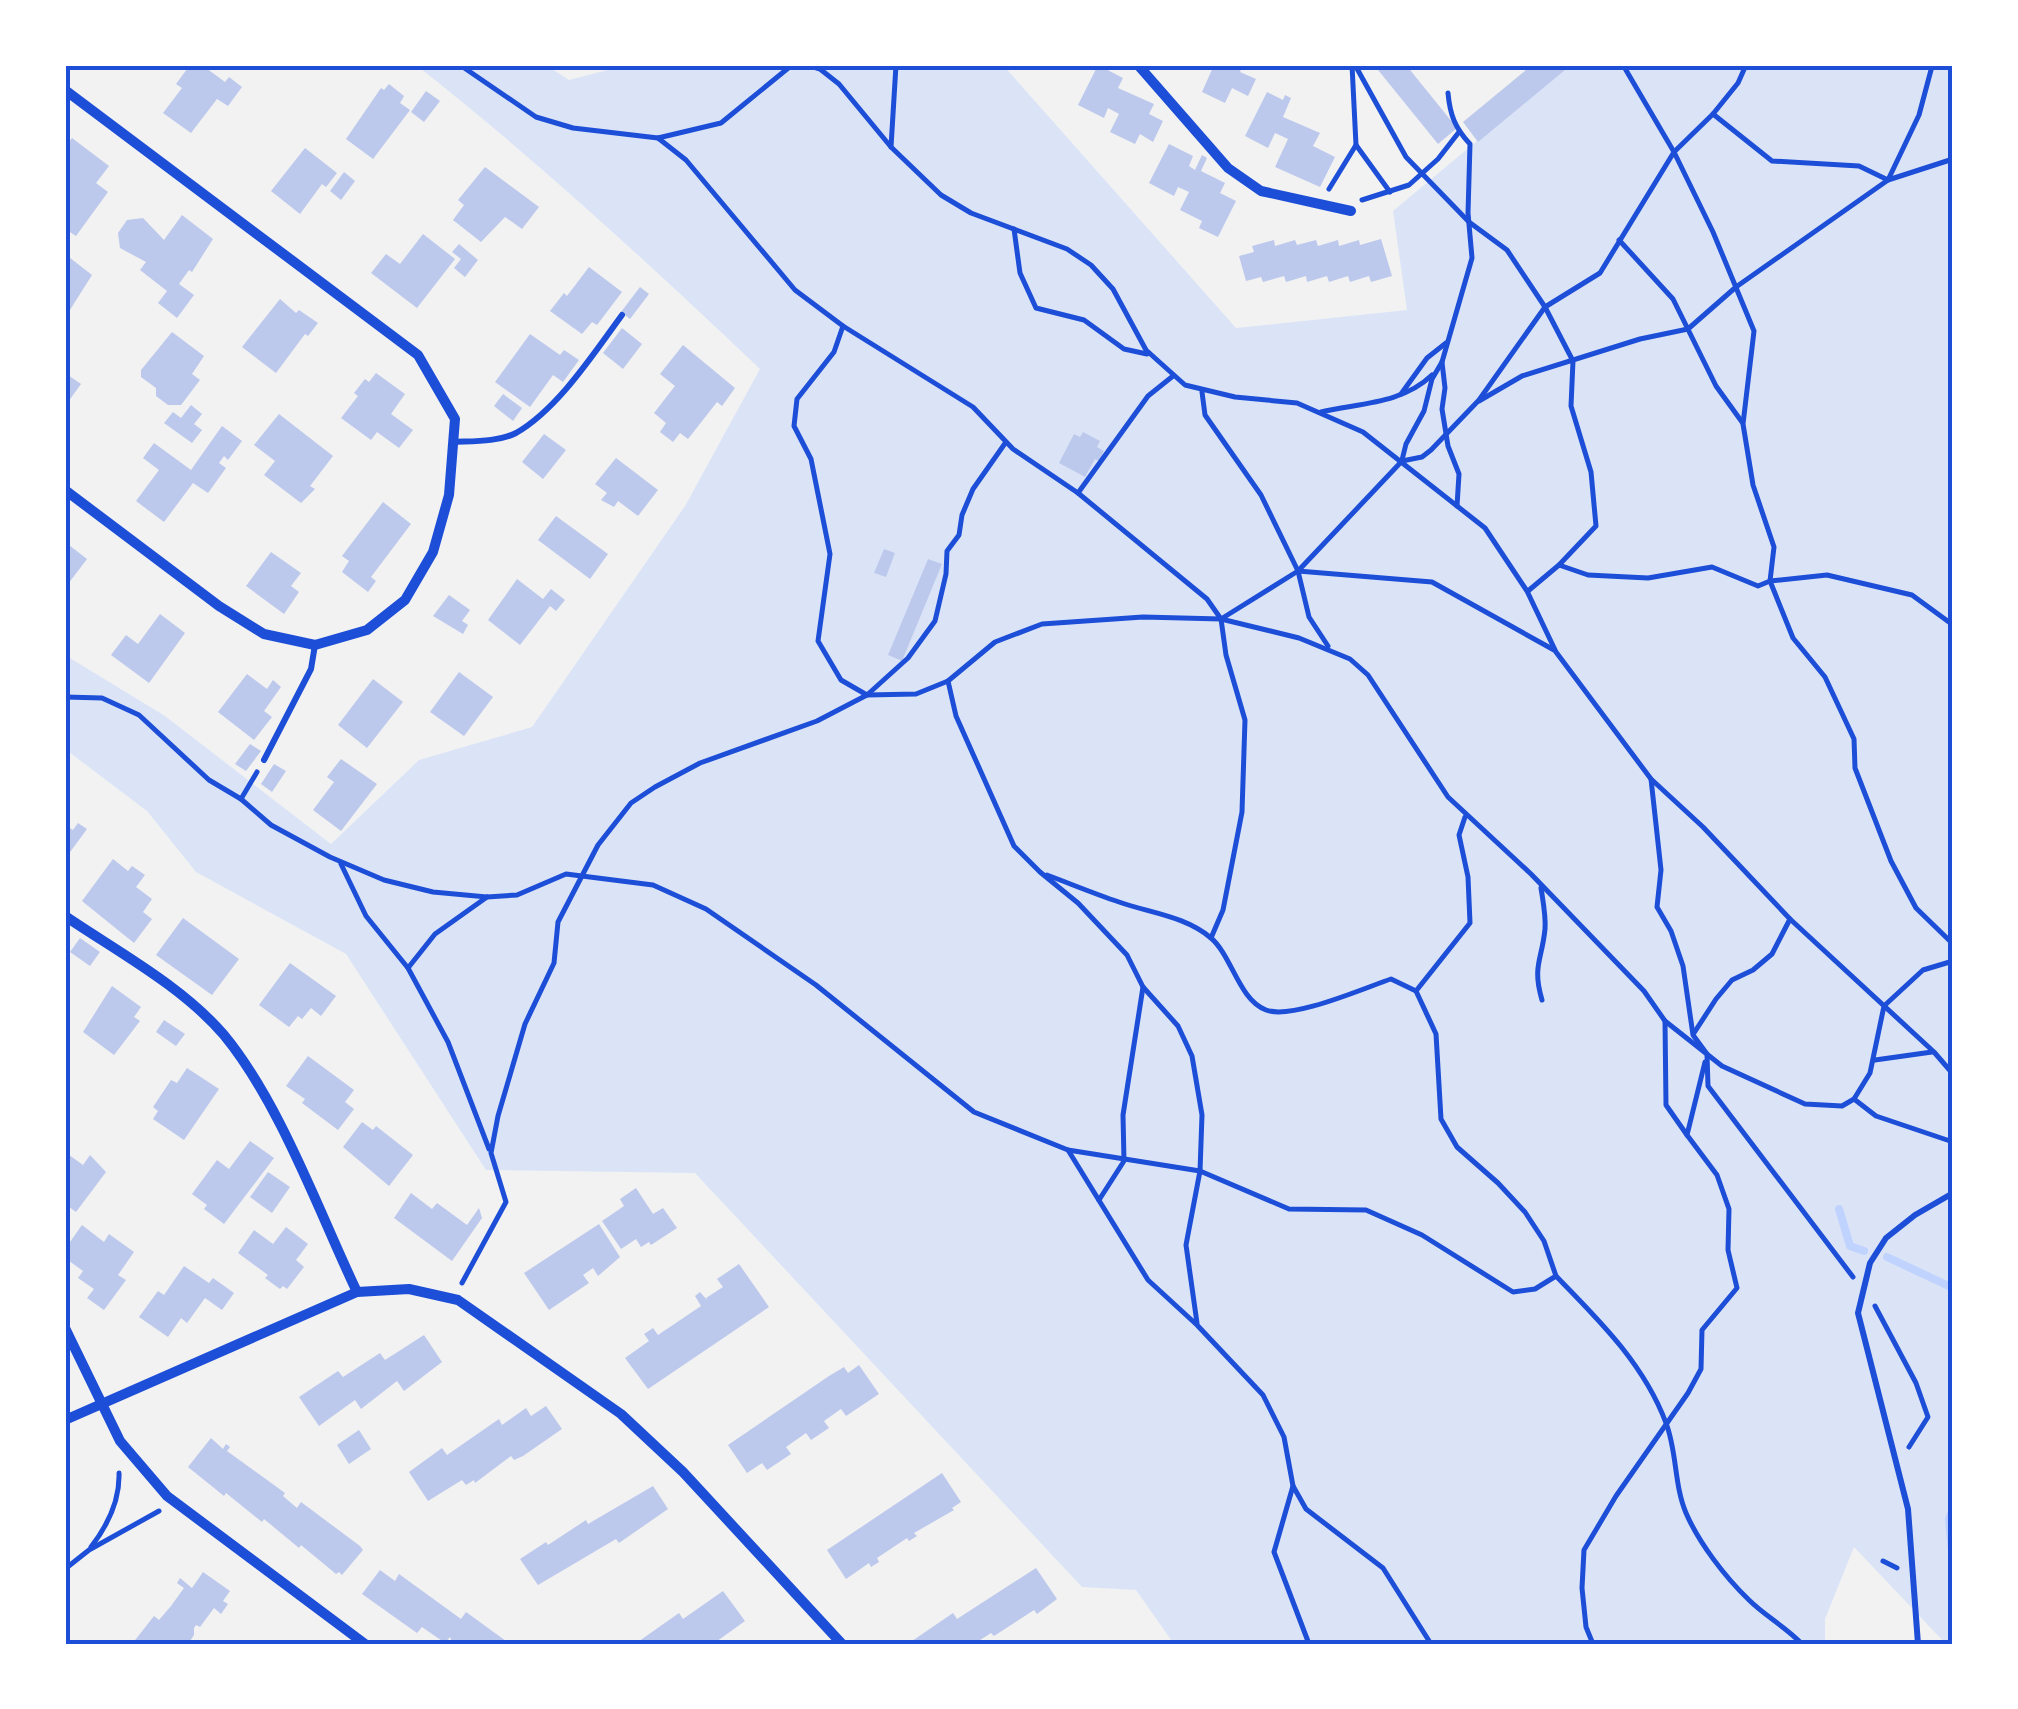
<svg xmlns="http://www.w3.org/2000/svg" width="2018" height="1709" font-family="Inter,sans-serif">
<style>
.green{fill:#dbe4f7}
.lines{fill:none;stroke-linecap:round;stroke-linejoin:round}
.stream{stroke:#bfd3fe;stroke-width:8}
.building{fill:#bdc9ec}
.path{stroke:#1d4ed8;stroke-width:5}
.service{stroke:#1d4ed8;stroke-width:6}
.minor{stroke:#1d4ed8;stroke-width:10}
.neatline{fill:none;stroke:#1d4ed8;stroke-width:4}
</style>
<rect width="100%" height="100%" fill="#f2f2f2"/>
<path class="green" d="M416 65H546L569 80 627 65H1003L1236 328 1407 310 1393 211 1568 65H1953V1644H1946L1854 1547 1825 1619V1644H1174L1136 1590 1082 1587 695 1173 486 1170 346 954 196 872 147 811 65 749V655L165 716 331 844 419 760 532 727 685 506 760 369C649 264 536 159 416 65Z"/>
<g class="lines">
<g class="stream">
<polyline points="1839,1209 1850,1246 1864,1251"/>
<polyline points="1887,1257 1953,1288"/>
<polyline points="1953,1509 1949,1519 1953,1561"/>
</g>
</g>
<g class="building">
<polygon points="190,65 202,65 225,82 229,77 242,87 228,106 217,99 191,133 163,113 182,88 176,84"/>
<polygon points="1098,65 1123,78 1118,88 1154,104 1149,114 1163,121 1153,142 1140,134 1135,144 1110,132 1119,114 1108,108 1104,118 1078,105"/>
<polygon points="1214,65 1243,65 1240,72 1256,79 1248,96 1232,88 1225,103 1202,92"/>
<polygon points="1374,65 1406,65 1457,128 1438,144"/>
<polygon points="1532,65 1571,65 1478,142 1463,122"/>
<polygon points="389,84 404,96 400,103 410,110 373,159 346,139 381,88 384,90"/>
<polygon points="426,91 440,101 424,122 411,112"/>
<polygon points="1267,92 1283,100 1285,95 1291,98 1283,117 1320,133 1313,146 1335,157 1320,187 1275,167 1288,139 1275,133 1268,148 1245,136"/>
<polygon points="72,138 109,166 96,183 108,192 76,236 65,229 65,147"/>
<polygon points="1169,144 1193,156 1189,166 1195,170 1202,155 1207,158 1201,171 1225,183 1220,193 1236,201 1218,237 1199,228 1202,221 1180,210 1189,192 1178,187 1174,196 1149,183"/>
<polygon points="305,148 337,173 326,187 322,184 300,214 271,191"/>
<polygon points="485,167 539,207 522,229 505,217 481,242 453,220 464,205 458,200"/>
<polygon points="344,172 355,181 341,200 330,191"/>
<polygon points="182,215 213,239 192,272 189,270 179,284 194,295 177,318 158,303 167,291 140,270 146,262 120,248 118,233 127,220 143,218 164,240"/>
<polygon points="423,234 455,259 417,308 371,273 386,254 400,264"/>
<polygon points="1381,239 1392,276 1371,282 1369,276 1350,282 1348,276 1329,282 1327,276 1307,282 1306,276 1286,282 1284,276 1263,282 1261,277 1246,281 1239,256 1254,252 1252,246 1274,240 1275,246 1295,240 1297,245 1316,240 1318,246 1338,240 1339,246 1359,240 1360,245"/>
<polygon points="459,244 478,260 465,277 454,268 461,259 452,252"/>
<polygon points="65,254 92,275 68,313 65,311"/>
<polygon points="589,267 622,292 597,325 592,322 582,334 550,311 564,293 567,296"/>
<polygon points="640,287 649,294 630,319 621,312"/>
<polygon points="280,299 296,313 299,310 318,323 308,336 305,334 276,373 242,347"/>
<polygon points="622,328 642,344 623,369 603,353"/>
<polygon points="172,332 204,356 192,374 200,380 181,405 168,405 156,396 156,388 141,377 141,370"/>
<polygon points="530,334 560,355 564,350 579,360 563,382 553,375 530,407 495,382"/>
<polygon points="683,345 735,388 722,406 717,402 688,439 680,433 673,442 660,432 666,423 654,413 675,386 660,374"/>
<polygon points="65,373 81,384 65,406"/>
<polygon points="376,373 405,394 391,414 413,430 399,448 377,432 371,440 341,418 358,396 354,393 365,379 369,382"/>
<polygon points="503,394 522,408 513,421 494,406"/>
<polygon points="191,405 202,414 194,424 202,430 192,443 164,423 173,412 181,418"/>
<polygon points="279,414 333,456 310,486 315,489 301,503 264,475 275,461 254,445"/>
<polygon points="222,426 242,441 228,460 224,456 219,463 226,468 208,493 193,483 164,522 136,501 159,470 143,458 154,443 191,470"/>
<polygon points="1083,432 1100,441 1097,447 1104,451 1099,461 1095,459 1085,477 1059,463 1074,434 1080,437"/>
<polygon points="544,434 566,450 543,479 522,462"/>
<polygon points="616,458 658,490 638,516 618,501 614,507 601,500 607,493 595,484"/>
<polygon points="383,502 411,524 371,577 376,581 368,592 342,572 349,561 342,556"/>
<polygon points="556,516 608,554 590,579 538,540"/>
<polygon points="65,542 87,559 65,588"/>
<polygon points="884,549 895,553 886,577 874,573"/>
<polygon points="271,552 301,573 291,586 299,592 284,614 246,586"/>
<polygon points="928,559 942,564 902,661 888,655"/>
<polygon points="517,579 543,599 551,589 565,600 556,611 550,606 520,645 488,620"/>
<polygon points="449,595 470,610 462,621 468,625 463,634 433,616"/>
<polygon points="160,614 185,633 149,683 111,655 126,635 138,644"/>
<polygon points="459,672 493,697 464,736 430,712"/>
<polygon points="247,674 267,689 273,680 281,687 264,711 272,717 254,740 218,712"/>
<polygon points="373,679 403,702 367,748 338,725"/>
<polygon points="250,744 261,751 246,771 235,764"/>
<polygon points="341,759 377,784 341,831 313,810 334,782 327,777"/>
<polygon points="274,764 286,771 272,792 261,784"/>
<polygon points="78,823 87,829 65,859 65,825 73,830"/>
<polygon points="113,859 128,871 132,866 145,875 136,887 152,899 143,912 152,919 134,943 82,901"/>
<polygon points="183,918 239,959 212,995 156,955"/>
<polygon points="80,938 100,952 90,966 70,952"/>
<polygon points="290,963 336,996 321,1016 311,1008 302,1019 298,1016 289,1027 259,1005"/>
<polygon points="112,986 141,1007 134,1017 140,1021 114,1055 83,1032"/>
<polygon points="164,1020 185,1034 176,1046 156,1032"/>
<polygon points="308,1056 354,1090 345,1102 354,1109 338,1130 302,1103 305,1099 286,1086"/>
<polygon points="187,1068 219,1089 184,1140 153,1119 158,1111 153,1107 171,1080 177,1083"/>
<polygon points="362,1122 373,1130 376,1126 413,1155 389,1186 343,1147"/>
<polygon points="250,1141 274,1158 224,1224 204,1209 207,1205 192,1194 217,1160 229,1169"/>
<polygon points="65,1152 83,1165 90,1155 106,1172 76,1212 65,1204"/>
<polygon points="268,1172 290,1187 272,1213 250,1197"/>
<polygon points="636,1188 653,1214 663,1208 677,1228 651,1245 649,1242 641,1247 636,1239 621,1249 602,1221 624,1206 620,1199"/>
<polygon points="411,1193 432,1209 437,1203 467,1225 479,1208 482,1218 452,1261 394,1218"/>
<polygon points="599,1224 620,1257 598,1276 593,1268 583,1275 589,1283 549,1310 524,1273"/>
<polygon points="82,1225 104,1242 109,1234 134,1252 118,1275 126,1280 104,1310 87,1298 94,1289 78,1278 83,1271 65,1258 65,1249"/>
<polygon points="286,1227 308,1244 296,1260 304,1267 287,1289 283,1286 280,1289 265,1278 268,1275 238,1253 254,1230 273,1244"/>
<polygon points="739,1264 769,1307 648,1389 625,1358 649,1341 644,1334 653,1328 658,1335 701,1306 695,1296 700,1292 708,1301 706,1298 723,1287 717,1279"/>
<polygon points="184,1266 209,1283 213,1278 234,1293 222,1310 205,1298 187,1323 181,1318 168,1337 139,1317 158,1291 164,1295"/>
<polygon points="424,1335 442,1362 404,1391 397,1381 361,1409 355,1400 319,1426 299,1397 338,1371 343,1377 380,1353 385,1360"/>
<polygon points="859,1365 879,1394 846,1416 841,1409 824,1421 829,1428 811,1440 806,1433 786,1447 791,1454 767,1470 762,1463 747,1473 728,1445 829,1376 844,1367 848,1373"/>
<polygon points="546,1406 562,1429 523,1456 514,1460 511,1456 475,1483 474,1480 466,1485 462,1480 428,1501 409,1472 442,1448 447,1455 499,1419 502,1425 526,1408 531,1416"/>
<polygon points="359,1430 371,1449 349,1464 337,1445"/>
<polygon points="211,1438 223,1449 226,1444 230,1447 227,1451 285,1493 283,1496 297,1508 301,1502 360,1546 363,1550 342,1575 339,1572 336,1574 301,1545 299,1548 264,1519 262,1522 226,1493 224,1496 188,1467"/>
<polygon points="942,1473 961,1502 952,1508 954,1510 914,1533 917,1536 909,1541 907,1538 877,1558 879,1562 871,1567 869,1563 846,1579 827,1550"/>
<polygon points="653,1486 668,1509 619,1543 616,1539 538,1585 520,1559 546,1542 548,1545 586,1520 588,1524"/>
<polygon points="1036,1568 1057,1599 1037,1614 1034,1610 994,1636 991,1633 974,1644 914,1644 912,1641 953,1613 957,1619"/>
<polygon points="380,1570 395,1581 399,1574 461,1619 466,1612 506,1641 504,1644 453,1644 450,1637 445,1643 422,1627 417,1633 362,1594"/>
<polygon points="203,1572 230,1591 223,1601 228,1604 221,1614 214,1608 200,1627 196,1625 194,1628 194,1635 188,1644 181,1641 178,1644 132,1644 154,1616 159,1620 171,1606 184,1588 177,1583 180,1578 192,1588"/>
<polygon points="723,1591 745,1621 713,1644 635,1644 679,1613 683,1619"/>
</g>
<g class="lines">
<g class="path">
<polyline points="460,65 536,117 573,128 658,138 721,123 792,65"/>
<polyline points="807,65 820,69 839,84 891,147 941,195 971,213 1067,249 1091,265 1113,289 1146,350 1185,385 1235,397 1297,403 1363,432 1485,528 1527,591 1556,652 1651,779 1703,827 1790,919 1934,1052 1953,1074"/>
<polyline points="1352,65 1356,145 1390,192"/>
<polyline points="1355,65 1406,157 1469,222 1507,250 1545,307 1573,361 1571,406 1591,472 1596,526 1559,565"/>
<polyline points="1713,114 1772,161 1859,166 1888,180 1919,115 1931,70"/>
<polyline points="658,138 686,160 795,290 843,326 973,407 1013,449 1078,493 1207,599 1221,619 1226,655 1245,720 1242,812 1223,910 1211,938"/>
<polyline points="891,147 896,65"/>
<polyline points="1329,189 1356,145"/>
<polyline points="1362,200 1409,185 1438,159 1459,132"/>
<polyline points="1014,229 1020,273 1036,308 1084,320 1124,349 1147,354"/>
<polyline points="1619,240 1673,299 1716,386 1742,422"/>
<polyline points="843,326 834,352 797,399 794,426 811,459 830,554 818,641 841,680 867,695 916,694 948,681 995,642 1042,624 1143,617 1221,619 1299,638 1350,659 1368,675 1448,797 1531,874 1644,991 1665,1021 1722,1066 1805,1104 1842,1106 1854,1099 1870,1073 1884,1006 1923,970 1953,961"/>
<polyline points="1442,362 1445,388 1442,409 1448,446 1459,474 1457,506"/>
<polyline points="1202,392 1205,415 1261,495 1298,571 1432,582 1554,650"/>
<polyline points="1401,394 1427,358 1446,343"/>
<polyline points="1479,401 1522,376 1640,339 1688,329 1736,287 1888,180 1953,159"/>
<path d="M1321 412C1359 403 1402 404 1432 375"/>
<path d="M1402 460 1406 444 1424 411 1432 379 1442 362 1472 258 1468 213 1470 144C1455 128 1450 115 1448 93"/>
<polyline points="1078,493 1148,396 1173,376"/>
<polyline points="1298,571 1309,617 1328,646"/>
<polyline points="1528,591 1559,565 1588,575 1648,578 1712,567 1758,586 1770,581 1774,547 1753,485 1743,424 1754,331 1713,232 1674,152 1623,65"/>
<polyline points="1221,619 1298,571 1402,461 1422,457 1431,450 1479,400 1545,307 1600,273 1674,152 1713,114 1738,83 1746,65"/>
<polyline points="1953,625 1912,595 1827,575 1770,581 1793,638 1825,677 1854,739 1855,768 1891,861 1916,908 1953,944"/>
<polyline points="948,681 956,716 1014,846 1040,872 1078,903 1127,955 1143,987 1178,1026 1192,1056 1202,1115 1200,1171 1186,1245 1197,1323"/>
<polyline points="65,697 102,698 139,715 209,780 241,799 271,825 330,857 384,880 433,892 487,897 517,895 566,874 653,885 706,909 816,985 974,1112 1068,1150 1148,1280 1197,1325 1263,1395 1284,1437 1293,1486 1306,1509 1383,1568 1431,1644"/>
<polyline points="1651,779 1661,870 1657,907 1671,931 1683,966 1693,1035 1707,1054 1708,1086 1853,1277"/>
<polyline points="241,799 257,772"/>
<polyline points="1465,817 1459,835 1468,877 1470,923 1416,991 1436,1034 1441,1119 1457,1147 1498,1183 1525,1212 1544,1241 1556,1276"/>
<polyline points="341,864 366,916 408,968 448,1042 489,1149"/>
<path d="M1047 875C1071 884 1095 894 1119 902 1150 913 1185 916 1211 938 1232 956 1239 1000 1266 1010 1292 1020 1364 988 1391 979L1416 991"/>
<path d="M1541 888C1543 901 1546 916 1545 929 1542 960 1532 966 1542 1000"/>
<polyline points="408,968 435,934 487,897"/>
<polyline points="1665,1021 1666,1105 1687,1135"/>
<polyline points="1694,1033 1716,999 1732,980 1753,970 1772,954 1790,919"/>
<polyline points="1875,1060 1932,1052"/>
<polyline points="1854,1099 1876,1116 1953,1142"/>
<path d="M1068 1150 1200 1171 1289 1209 1366 1210 1422 1235 1513 1292 1535 1289 1556 1276C1599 1320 1644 1364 1666 1423 1677 1451 1674 1485 1686 1513 1699 1543 1725 1577 1749 1600 1765 1616 1786 1627 1802 1644"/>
<polyline points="1099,1200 1124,1161 1123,1115 1143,987"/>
<polyline points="462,1283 506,1202 491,1153 498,1116 525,1024 554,963 558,922 598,845 631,803 655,787 700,763 817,721 867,695 908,658 935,621 946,574 947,551 959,535 962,515 973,489 1006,442"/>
<polyline points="1875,1306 1916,1383 1928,1417 1909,1447"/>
<polyline points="1293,1486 1274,1552 1309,1644"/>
<path d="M91 1547C108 1525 120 1501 119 1473"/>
<polyline points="1883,1561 1897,1568"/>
<polyline points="65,1569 89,1550 159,1511"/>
<polyline points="1593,1644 1586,1627 1582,1588 1584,1550 1616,1496 1688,1393 1701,1369 1702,1330 1737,1288 1728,1250 1729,1209 1717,1175 1687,1135 1705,1062"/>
</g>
<g class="service">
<path d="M453 442C473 441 498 442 516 433 558 409 594 353 622 315"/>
<polyline points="264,760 311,669 315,645"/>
<polyline points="1918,1644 1908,1509 1858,1313 1870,1263 1886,1238 1915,1215 1953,1193"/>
</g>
<g class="minor">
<polyline points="1138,65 1228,168 1261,191 1351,211"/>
<polyline points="65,90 418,355 455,419 449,495 433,552 405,600 367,630 315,645 264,634 219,606 65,490"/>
<path d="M65 916C118 952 182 986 224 1035 280 1103 319 1212 357 1292"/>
<polyline points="65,1328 120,1441 167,1496 365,1644"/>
<polyline points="65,1420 357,1292 409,1289 458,1300 621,1414 683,1472 842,1644"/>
</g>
</g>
<rect width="2018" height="1709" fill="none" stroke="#ffffff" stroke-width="135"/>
<rect x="68" y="68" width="1882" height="1574" class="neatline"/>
</svg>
